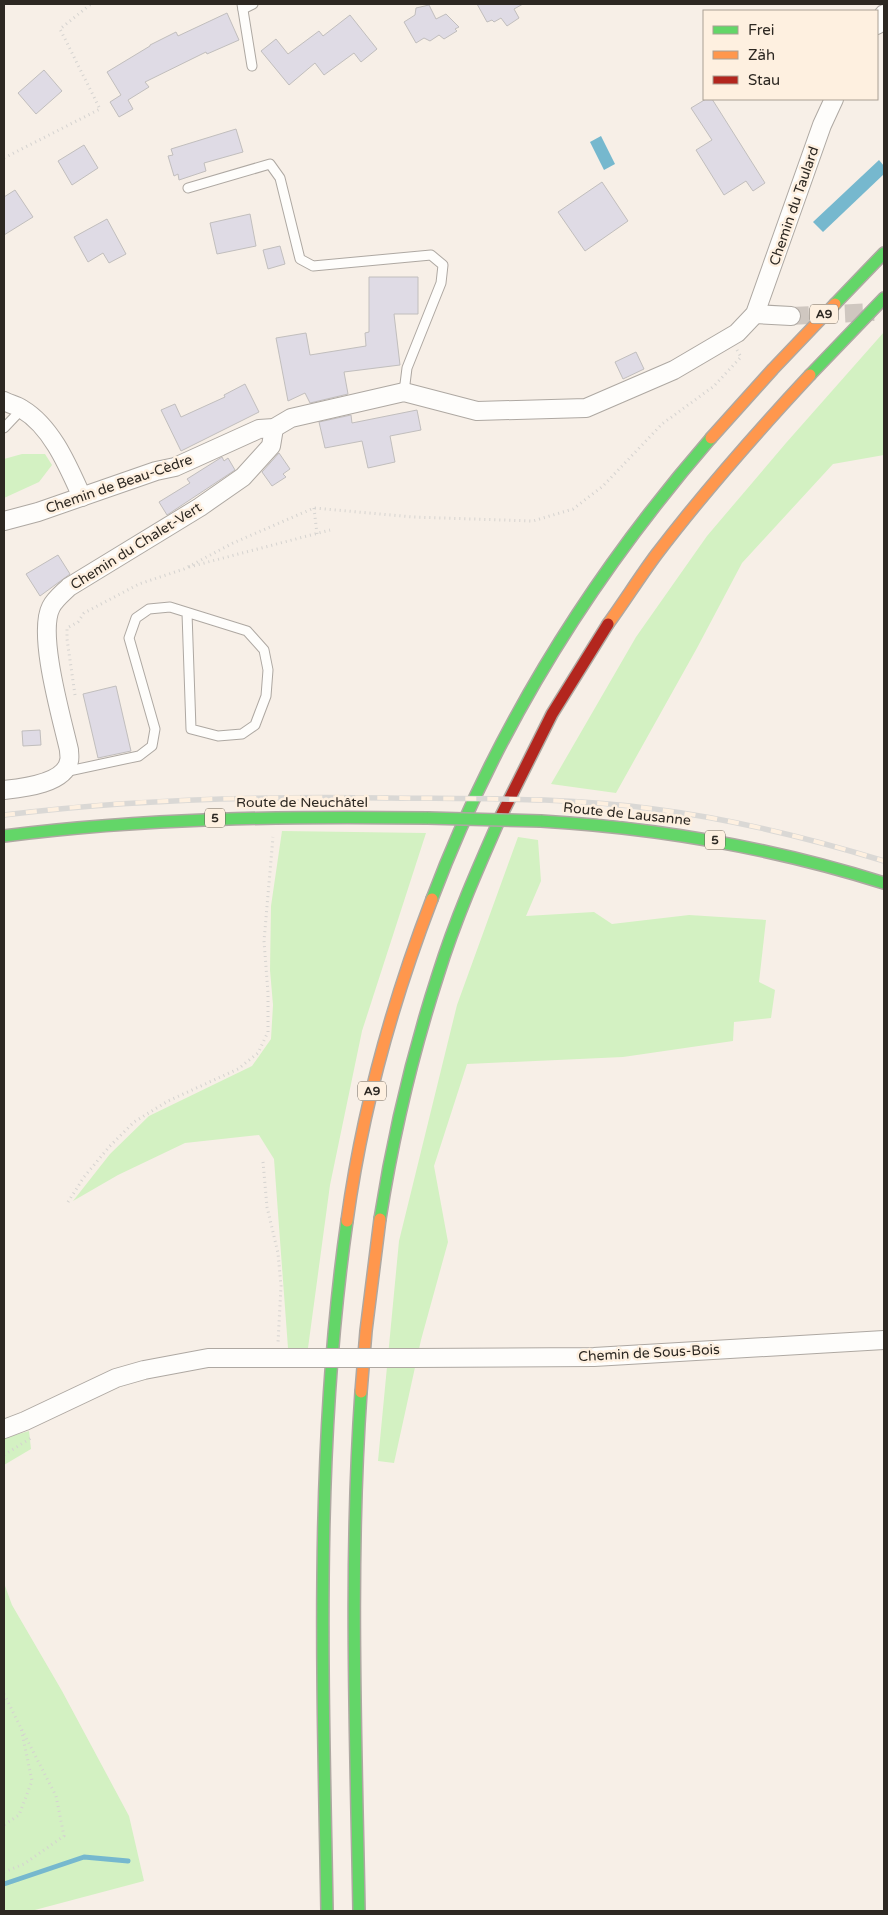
<svg xmlns="http://www.w3.org/2000/svg" width="888" height="1915" font-family="'Varela Round',sans-serif">
<style>
.green{fill:#d3f1c2}
.water{fill:#76b8ce}
.lines{fill:none;stroke-linecap:round;stroke-linejoin:round}
.stream{stroke:#76b8ce;stroke-width:5}
.building{fill:#dfdbe5;stroke:#c1bebd}
.street-tunnel{stroke:#cfc7c0;stroke-width:18;stroke-dasharray:18 9;stroke-linecap:butt}
.lane-casing{stroke:#aea8a2;stroke-width:11}
.street-casing{stroke:#aea8a2;stroke-width:20}
.fast-casing{stroke:#aea8a2;stroke-width:14}
.slow-casing{stroke:#aea8a2;stroke-width:14}
.jam-casing{stroke:#aea8a2;stroke-width:14}
.path{stroke:#d5d3d0;stroke-width:3;stroke-dasharray:1 4;stroke-linecap:butt}
.lane{stroke:#fefdfb;stroke-width:9}
.street{stroke:#fefdfb;stroke-width:18}
.fast{stroke:#63d668;stroke-width:11}
.slow{stroke:#ff974d;stroke-width:11}
.jam{stroke:#b3261e;stroke-width:11}
.rail-casing{stroke:#dad8d5;stroke-width:5.5}
.rail{stroke:#fef0e0;stroke-width:4;stroke-dasharray:11;stroke-linecap:butt}
.street-bridge-casing{stroke:#aea8a2;stroke-width:20;stroke-linecap:butt}
.fast-bridge-casing{stroke:#aea8a2;stroke-width:14;stroke-linecap:butt}
.street-bridge{stroke:#fefdfb;stroke-width:18}
.fast-bridge{stroke:#63d668;stroke-width:11}
.labels{text-anchor:middle;dominant-baseline:central;stroke-width:5;stroke-linejoin:round;paint-order:stroke}
.shield{fill:#fef0e0;stroke:#6c645b;stroke-width:1}
.shield-label{font-size:12px;font-weight:bold;fill:#2d2822}
.street-label{font-size:14px;fill:#2d2822;stroke:#fef0e0}
</style>
<rect width="100%" height="100%" fill="#f7efe7"/>
<g class="green">
<polygon points="884,332 884,455 833,464 742,563 697,648 616,793 551,784 636,637 707,536 786,443"/>
<polygon points="22,454 45,454 52,465 39,482 4,498 4,459"/>
<polygon points="282,831 426,833 362,1031 330,1185 308,1348 288,1348 274,1159 259,1135 185,1143 118,1175 73,1201 110,1154 149,1116 252,1066 271,1039 273,1005 270,970 271,906"/>
<polygon points="518,837 538,840 541,881 526,916 594,912 612,924 689,915 766,920 759,982 775,990 771,1018 734,1022 733,1041 623,1057 467,1064 434,1166 448,1242 421,1340 394,1463 378,1461 399,1241 457,1005"/>
<polygon points="29,1431 31,1449 4,1465 4,1438"/>
<polygon points="4,1583 12,1605 62,1691 129,1816 144,1881 31,1911 4,1911"/>
</g>
<g class="water">
<polygon points="601,136 615,164 604,170 590,142"/>
<polygon points="879,160 884,166 884,174 823,232 813,222"/>
</g>
<g class="lines">
<polyline class="stream" points="4,1884 84,1857 128,1861"/>
</g>
<g class="building">
<polygon points="477,4 523,4 514,9 519,18 507,26 501,18 494,22 492,20 487,22"/>
<polygon points="429,5 436,19 446,14 459,27 455,29 457,31 444,39 439,35 430,41 424,38 416,43 404,22 415,15 416,8"/>
<polygon points="227,13 239,40 207,54 206,52 145,82 149,87 128,100 133,109 119,117 110,102 121,95 107,72 150,46 150,45 176,32 178,36"/>
<polygon points="350,15 377,49 361,62 354,53 324,75 315,63 289,85 261,51 276,39 288,54 319,31 323,36"/>
<polygon points="44,70 62,91 36,114 18,93"/>
<polygon points="706,99 712,99 765,183 753,191 746,181 724,195 696,150 712,140 691,108"/>
<polygon points="236,129 243,152 204,163 206,171 179,180 178,174 174,176 168,156 173,155 171,149"/>
<polygon points="84,145 98,168 72,185 58,161"/>
<polygon points="602,182 628,221 585,251 558,212"/>
<polygon points="15,190 33,217 4,235 4,197"/>
<polygon points="250,214 256,246 217,254 210,223"/>
<polygon points="107,219 126,254 109,263 103,253 88,262 74,237"/>
<polygon points="280,246 285,264 268,269 263,250"/>
<polygon points="369,277 418,277 418,314 394,314 400,365 344,372 348,394 310,403 305,393 288,401 276,338 306,333 310,355 366,346 365,333 369,332"/>
<polygon points="636,352 644,369 623,379 615,362"/>
<polygon points="245,384 259,412 181,451 161,410 175,404 181,417 225,397 224,395"/>
<polygon points="417,410 421,430 390,436 395,462 368,468 362,441 325,448 319,422 351,415 352,423"/>
<polygon points="279,453 290,469 283,474 286,477 272,486 262,472"/>
<polygon points="222,457 224,461 228,458 235,470 167,515 159,502 190,483 187,479"/>
<polygon points="58,555 70,574 40,596 26,574"/>
<polygon points="116,686 131,751 98,758 83,694"/>
<polygon points="40,730 41,745 23,746 22,731"/>
</g>
<g class="lines">
<polyline class="street-tunnel" points="791,316 874,312"/>
<g class="lane-casing">
<g id="lane">
<polyline points="242,4 252,66"/>
<polyline points="243,9 253,4"/>
<polyline points="188,188 270,164 280,178 300,259 313,266 431,255 443,265 441,283 407,368 404,392"/>
<polyline points="4,428 22,409"/>
<polyline points="64,772 139,756 152,746 155,729 129,638 136,618 149,609 170,607 247,631 264,650 268,670 266,696 255,725 242,734 218,736 191,729 187,613"/>
</g>
</g>
<g class="street-casing">
<g id="street">
<polyline points="877,25 884,14"/>
<polyline points="755,314 791,316"/>
<path d="M4 401C9 404 16 405 22 409 52 427 68 466 82 497"/>
<polyline points="4,521 38,512 156,471 175,467 259,429 274,428 291,418 404,392 477,411 586,408 674,370 737,333 755,314 822,125 834,99"/>
<path d="M4 790C22 788 65 784 69 761 70 758 69 753 69 750 62 719 37 634 51 607 55 599 63 593 69 587L200 507 243 477 271 446 274 428"/>
<polyline points="413,1358 594,1357 884,1340"/>
<polyline points="4,1429 25,1421 116,1378 144,1370 208,1358 286,1358"/>
</g>
</g>
<g class="fast-casing">
<g id="fast">
<polyline points="835,304 884,253"/>
<polyline points="810,375 884,298"/>
<path d="M541 821C660 828 770 847 884 883"/>
<path d="M4 836C145 818 286 816 428 818"/>
<path d="M432 899C496 729 593 574 711 438"/>
<path d="M380 1219C393 1136 412 1055 438 975 455 920 478 868 501 816"/>
<path d="M327 1911C323 1681 314 1450 347 1221"/>
<path d="M359 1911C356 1738 349 1565 361 1392"/>
</g>
</g>
<g class="slow-casing">
<g id="slow">
<polyline points="711,438 773,369 835,304"/>
<path d="M608 624C624 602 639 578 656 555 704 492 756 433 810 375"/>
<path d="M347 1221C362 1111 392 1003 432 899"/>
<polyline points="361,1392 366,1331 380,1219"/>
</g>
</g>
<g class="jam-casing">
<polyline id="jam" points="501,816 552,714 608,624"/>
</g>
<g class="path">
<polyline points="4,158 100,109 60,29 91,4"/>
<polyline points="314,508 317,534"/>
<polyline points="189,567 330,530"/>
<polyline points="75,695 67,639 67,628 78,622 84,613 139,584 184,569 233,543 314,508 413,517 533,521 573,509 603,486 662,424 714,386 741,357 737,350"/>
<polyline points="263,1162 267,1207 278,1253 281,1286 278,1343"/>
<polyline points="68,1202 84,1177 109,1147 134,1122 168,1101 238,1069 258,1053 268,1032 268,993 264,941 273,837"/>
<polyline points="4,1455 31,1438"/>
<polyline points="4,1694 21,1728 32,1781 19,1815 4,1825"/>
<polyline points="4,1872 24,1864 64,1836 56,1796 21,1728"/>
</g>
<use href="#lane" class="lane"/>
<use href="#street" class="street"/>
<use href="#fast" class="fast"/>
<use href="#slow" class="slow"/>
<use href="#jam" class="jam"/>
<g class="rail-casing">
<path id="rail" d="M4 815C131 799 258 796 387 798 476 799 566 797 654 809 732 819 809 838 884 861"/>
</g>
<use href="#rail" class="rail"/>
<g class="street-bridge-casing">
<polyline id="street-bridge" points="286,1358 413,1358"/>
</g>
<g class="fast-bridge-casing">
<polyline id="fast-bridge" points="428,818 541,821"/>
</g>
<use href="#street-bridge" class="street-bridge"/>
<use href="#fast-bridge" class="fast-bridge"/>
</g>
<g class="labels">
<g class="shield">
<rect x="810" y="304.5" width="28" height="19" rx="4"/>
<rect x="205" y="808.5" width="20" height="19" rx="4"/>
<rect x="705" y="830.5" width="20" height="19" rx="4"/>
<rect x="358" y="1081.5" width="28" height="19" rx="4"/>
</g>
<g class="shield-label">
<text x="824" y="314">A9</text>
<text x="215" y="818">5</text>
<text x="715" y="840">5</text>
<text x="372" y="1091">A9</text>
</g>
<g class="street-label">
<text transform="translate(794 206) rotate(-71)">Chemin du Taulard</text>
<text transform="translate(119 484) rotate(-19)">Chemin de Beau-Cèdre</text>
<text transform="translate(136 546) rotate(-32)">Chemin du Chalet-Vert</text>
<text x="302" y="802">Route de Neuchâtel</text>
<text transform="translate(627 814) rotate(6)">Route de Lausanne</text>
<text transform="translate(649 1353) rotate(-3)">Chemin de Sous-Bois</text>
</g>
</g>
<rect width="888" height="1915" fill="none" stroke="#2d2822" stroke-width="10"/>
<rect x="703" y="10" width="175" height="90" fill="#fef0e0" stroke="#aaa094"/>
<rect x="713" y="26" width="25" height="8" fill="#63d668" stroke="#aaa094"/>
<text x="748" y="35" font-size="15" fill="#2d2822">Frei</text>
<rect x="713" y="51" width="25" height="8" fill="#ff974d" stroke="#aaa094"/>
<text x="748" y="60" font-size="15" fill="#2d2822">Zäh</text>
<rect x="713" y="76" width="25" height="8" fill="#b3261e" stroke="#aaa094"/>
<text x="748" y="85" font-size="15" fill="#2d2822">Stau</text>
</svg>
